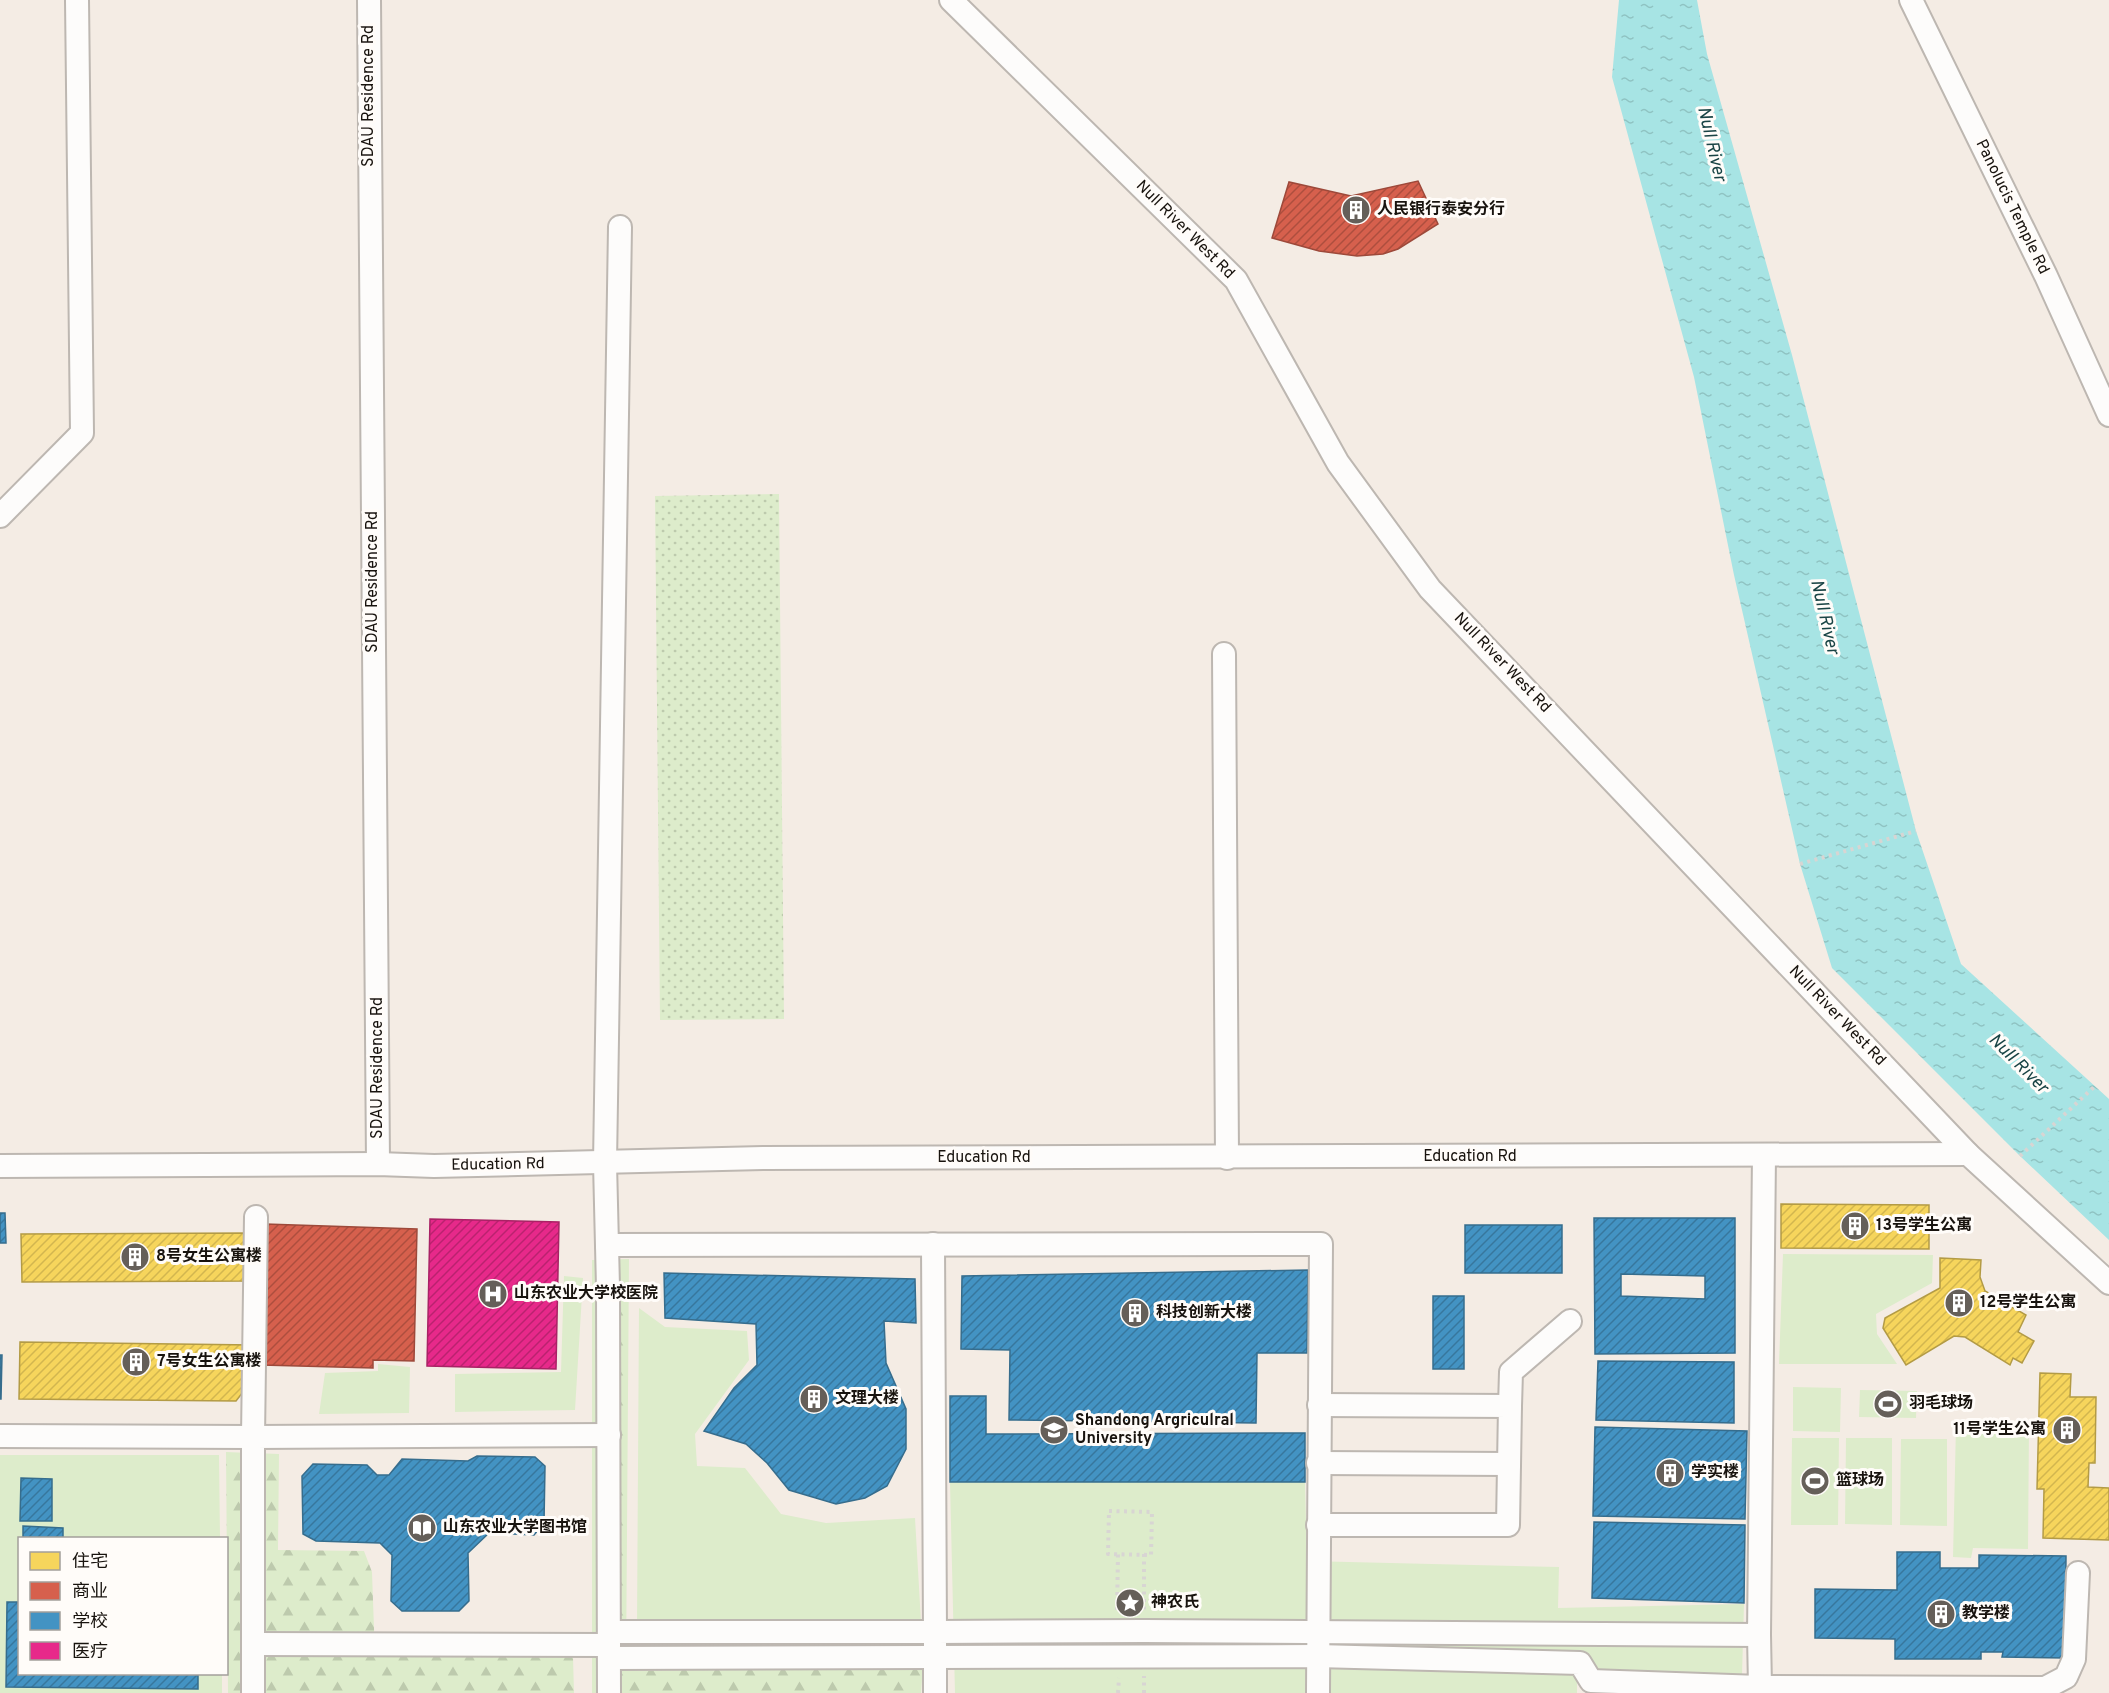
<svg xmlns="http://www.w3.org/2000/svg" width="2109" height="1693" font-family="Overpass,'Noto Sans SC',sans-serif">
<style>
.grass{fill:url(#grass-dots)}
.forest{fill:url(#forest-firs)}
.garden{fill:#ddeccb}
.water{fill:url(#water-ripples)}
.homes{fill:url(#homes-hatch);stroke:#b39b45;stroke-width:1.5}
.shops{fill:url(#shops-hatch);stroke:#9d493a;stroke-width:1.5}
.schools{fill:url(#schools-hatch);stroke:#366d8d;stroke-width:1.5;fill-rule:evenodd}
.health{fill:url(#health-hatch);stroke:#a92265;stroke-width:1.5}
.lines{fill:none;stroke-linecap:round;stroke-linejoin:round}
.minor-casing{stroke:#bdb7b1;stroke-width:26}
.path{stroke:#d8d5d3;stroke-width:4;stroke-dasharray:3 4.5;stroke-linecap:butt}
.minor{stroke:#fdfcfb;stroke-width:22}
.labels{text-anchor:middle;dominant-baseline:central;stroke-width:6;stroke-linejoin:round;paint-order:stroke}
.street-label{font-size:16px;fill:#18130e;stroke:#fffcf9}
.poi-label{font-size:16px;font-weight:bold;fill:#18130e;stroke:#fffcf9;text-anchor:start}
.water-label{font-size:18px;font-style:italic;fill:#194445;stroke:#fffcf9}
</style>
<defs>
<pattern id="grass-dots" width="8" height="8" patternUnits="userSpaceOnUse" patternTransform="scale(1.5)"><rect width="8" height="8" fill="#ddeccb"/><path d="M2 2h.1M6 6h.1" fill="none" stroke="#bdcaad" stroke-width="1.8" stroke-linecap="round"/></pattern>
<pattern id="forest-firs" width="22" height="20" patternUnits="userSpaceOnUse" patternTransform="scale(1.5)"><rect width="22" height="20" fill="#ddeccb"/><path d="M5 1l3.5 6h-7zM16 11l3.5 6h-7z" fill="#bdcaad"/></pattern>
<pattern id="water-ripples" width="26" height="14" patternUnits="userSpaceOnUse" patternTransform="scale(1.5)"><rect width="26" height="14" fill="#a7e4e4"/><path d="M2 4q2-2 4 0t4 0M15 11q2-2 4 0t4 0" fill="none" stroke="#8fc3c2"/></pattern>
<pattern id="homes-hatch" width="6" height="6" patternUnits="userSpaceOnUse" patternTransform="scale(1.5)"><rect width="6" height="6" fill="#f6d55c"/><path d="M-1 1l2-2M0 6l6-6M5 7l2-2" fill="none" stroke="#d2b64f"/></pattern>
<pattern id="shops-hatch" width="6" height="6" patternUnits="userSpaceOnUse" patternTransform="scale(1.5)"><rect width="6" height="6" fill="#d6604d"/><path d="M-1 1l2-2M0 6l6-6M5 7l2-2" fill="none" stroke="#ad4e3e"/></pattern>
<pattern id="schools-hatch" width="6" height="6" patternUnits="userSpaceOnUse" patternTransform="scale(1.5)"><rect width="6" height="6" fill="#4393c3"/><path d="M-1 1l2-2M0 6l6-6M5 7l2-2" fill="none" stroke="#37779d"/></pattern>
<pattern id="health-hatch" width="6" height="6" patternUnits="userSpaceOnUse" patternTransform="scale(1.5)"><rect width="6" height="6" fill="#e7298a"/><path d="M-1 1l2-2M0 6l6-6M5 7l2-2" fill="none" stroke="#ba226f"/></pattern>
</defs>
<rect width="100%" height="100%" fill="#f4ece4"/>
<polygon class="grass" points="779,494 784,1019 660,1020 655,496"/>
<g class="forest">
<polygon points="629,1259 626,1671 923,1666 921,1693 592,1693 592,1260"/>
<polygon points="226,1452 279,1454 278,1550 364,1551 372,1572 375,1657 573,1657 574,1693 228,1693"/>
</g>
<g class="garden">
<polygon points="1783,1254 1933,1255 1932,1283 1876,1314 1877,1334 1897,1364 1779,1364"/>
<polygon points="564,1276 583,1278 575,1410 455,1412 455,1374 561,1372"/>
<polygon points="639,1308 665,1327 747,1331 749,1360 695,1434 697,1466 745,1468 781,1514 826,1523 915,1518 921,1622 637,1625"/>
<polygon points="378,1364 410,1367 409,1413 319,1414 325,1373 378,1371"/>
<polygon points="1793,1387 1841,1388 1840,1432 1793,1431"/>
<polygon points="1860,1390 1917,1391 1916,1418 1859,1417"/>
<polygon points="1956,1426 2029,1426 2028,1549 1973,1548 1971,1558 1953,1557"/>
<polygon points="1792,1438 1839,1438 1838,1525 1791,1525"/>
<polygon points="1846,1438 1892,1438 1892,1525 1845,1524"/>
<polygon points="1901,1439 1947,1439 1947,1526 1900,1525"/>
<polygon points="0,1455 219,1455 220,1538 20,1538 20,1674 222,1674 222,1693 0,1693"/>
<polygon points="950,1482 1305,1482 1307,1561 1559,1567 1558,1608 1744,1604 1742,1675 1577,1673 1577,1693 955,1693"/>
</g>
<polygon class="water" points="1619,0 1697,0 1707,54 1792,355 1916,831 1961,964 2109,1099 2109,1240 2020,1156 1832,968 1800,864 1734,575 1694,377 1612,77"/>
<g class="homes">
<polygon points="1781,1204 1929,1205 1929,1249 1781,1248"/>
<polygon points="249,1233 249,1281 22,1282 21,1234"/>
<polygon points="1940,1258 1981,1260 1980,1277 1985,1291 2026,1315 2018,1332 2034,1341 2022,1363 2013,1358 2010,1365 1965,1337 1954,1336 1906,1365 1883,1328 1885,1318 1940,1288"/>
<polygon points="20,1342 253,1345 253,1379 236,1401 19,1399"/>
<polygon points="2040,1373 2071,1374 2070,1397 2096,1397 2095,1463 2089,1463 2088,1487 2109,1488 2109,1540 2043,1538 2044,1489 2037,1489"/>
</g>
<g class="shops">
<polygon points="1418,181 1438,224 1398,249 1383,254 1357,256 1319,251 1272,238 1289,182 1351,196"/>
<polygon points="265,1224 417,1229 414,1361 373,1360 373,1368 262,1365"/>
</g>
<g class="schools">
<polygon points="0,1213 5,1213 6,1243 0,1243"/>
<path d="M1594 1218H1735V1353L1595 1354ZM1621 1274 1705 1276V1299L1621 1296Z"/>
<rect x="1465" y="1225" width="97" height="48"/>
<polygon points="1308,1270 1307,1353 1257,1353 1256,1423 1009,1420 1010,1350 961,1349 962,1276"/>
<polygon points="664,1273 915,1279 916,1323 884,1321 886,1363 906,1409 906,1449 887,1486 865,1498 836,1504 789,1490 767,1463 746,1444 704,1431 734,1388 757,1365 756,1324 665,1318"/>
<rect x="1433" y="1296" width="31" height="73"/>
<polygon points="0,1355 2,1355 1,1399 0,1399"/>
<polygon points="1598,1361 1734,1362 1734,1423 1596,1420"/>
<polygon points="950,1396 986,1396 986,1434 1305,1433 1305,1482 950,1482"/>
<polygon points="1595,1427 1747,1431 1745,1519 1593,1516"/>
<polygon points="477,1456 535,1457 545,1466 544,1523 534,1535 489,1533 468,1553 469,1601 459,1611 402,1611 391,1601 392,1555 380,1543 316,1541 303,1534 302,1476 313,1464 367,1465 377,1475 389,1475 402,1459 468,1461"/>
<polygon points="21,1478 52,1479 52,1521 20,1521"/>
<polygon points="1594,1522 1745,1525 1744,1603 1592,1598"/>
<polygon points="23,1526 63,1528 63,1538 23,1538"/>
<polygon points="1897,1552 1940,1552 1940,1568 1979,1568 1979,1555 2066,1556 2065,1658 2002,1657 2003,1652 1981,1652 1981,1659 1895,1659 1895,1639 1815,1638 1815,1589 1897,1590"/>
<polygon points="7,1602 20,1602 20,1674 198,1674 198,1689 6,1687"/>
</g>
<polygon class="health" points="430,1219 559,1222 556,1369 427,1366"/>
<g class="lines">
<g class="minor-casing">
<g id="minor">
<polyline points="369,0 378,1164"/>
<polyline points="951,0 1236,280 1338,463 1430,589 1968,1154 2109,1283"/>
<polyline points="1911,0 2046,276 2109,415"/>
<polyline points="0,516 82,433 77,0"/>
<polyline points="1224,654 1227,1158"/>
<polyline points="0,1166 378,1164 434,1166 763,1158 1968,1154"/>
<polyline points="607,1245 1321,1244 1318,1693"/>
<polyline points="1510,1406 1511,1372 1570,1321"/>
<polyline points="0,1436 253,1437 256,1217"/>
<polyline points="1318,1463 1509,1464"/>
<polyline points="1318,1525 1508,1525 1510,1406 1319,1405"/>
<polyline points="609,1632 935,1632 933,1244"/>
<polyline points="254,1644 609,1645"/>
<polyline points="609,1658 1317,1656 1580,1663 1591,1681 1760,1687 1759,1635"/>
<polyline points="253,1693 253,1437 609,1435"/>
<polyline points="609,1693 608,1287 605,1163 620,227"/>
<polyline points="935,1693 935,1632 1144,1631 1759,1635 1764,1155"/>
<polyline points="1760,1693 1760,1687 2045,1688 2066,1677 2074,1659 2078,1573"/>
</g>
</g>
<g class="path">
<polyline points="1800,864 1916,831"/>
<polyline points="2020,1156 2095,1086"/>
<polygon points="1109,1511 1152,1512 1151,1555 1108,1554"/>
<polyline points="1144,1554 1144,1611"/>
<polyline points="1117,1610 1118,1554"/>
<polyline points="1118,1693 1119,1678"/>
<polyline points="1144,1693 1144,1676"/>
</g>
<use href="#minor" class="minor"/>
</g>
<defs>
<g id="building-disc" transform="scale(1.5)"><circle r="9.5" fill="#655f59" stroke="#fffcf9"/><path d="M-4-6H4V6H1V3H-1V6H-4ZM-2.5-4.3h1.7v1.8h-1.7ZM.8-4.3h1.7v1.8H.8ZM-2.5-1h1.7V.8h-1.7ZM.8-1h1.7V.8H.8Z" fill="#fff"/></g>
<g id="hospital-disc" transform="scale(1.5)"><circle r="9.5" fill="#655f59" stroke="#fffcf9"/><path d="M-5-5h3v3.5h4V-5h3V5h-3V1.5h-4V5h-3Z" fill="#fff"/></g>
<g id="stadium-disc" transform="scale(1.5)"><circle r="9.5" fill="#655f59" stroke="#fffcf9"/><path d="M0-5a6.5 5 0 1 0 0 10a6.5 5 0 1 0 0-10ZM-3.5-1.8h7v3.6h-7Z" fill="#fff"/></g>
<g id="university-disc" transform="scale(1.5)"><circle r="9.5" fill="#655f59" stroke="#fffcf9"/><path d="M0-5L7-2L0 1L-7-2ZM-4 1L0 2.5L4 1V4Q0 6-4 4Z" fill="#fff"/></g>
<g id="library-disc" transform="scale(1.5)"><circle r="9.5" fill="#655f59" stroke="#fffcf9"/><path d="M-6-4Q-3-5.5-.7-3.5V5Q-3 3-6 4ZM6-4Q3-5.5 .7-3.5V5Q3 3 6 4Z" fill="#fff"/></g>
<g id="sight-disc" transform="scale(1.5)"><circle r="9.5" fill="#655f59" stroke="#fffcf9"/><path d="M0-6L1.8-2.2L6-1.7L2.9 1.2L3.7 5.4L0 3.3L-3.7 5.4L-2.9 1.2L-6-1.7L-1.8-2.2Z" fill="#fff"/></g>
</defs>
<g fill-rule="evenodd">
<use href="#building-disc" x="1356" y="210"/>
<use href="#building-disc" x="1855" y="1226"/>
<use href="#building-disc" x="135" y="1257"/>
<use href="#hospital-disc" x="493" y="1294"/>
<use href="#building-disc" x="1959" y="1303"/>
<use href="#building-disc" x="1135" y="1313"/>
<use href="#building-disc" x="136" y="1362"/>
<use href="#building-disc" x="814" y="1399"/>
<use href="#stadium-disc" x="1888" y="1404"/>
<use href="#university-disc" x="1054" y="1430"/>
<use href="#building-disc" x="2067" y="1430"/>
<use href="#building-disc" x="1670" y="1473"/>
<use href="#stadium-disc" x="1815" y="1481"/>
<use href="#library-disc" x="422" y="1528"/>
<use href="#sight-disc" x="1130" y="1603"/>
<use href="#building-disc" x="1941" y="1614"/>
</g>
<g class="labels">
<g class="street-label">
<text transform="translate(369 96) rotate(-90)">SDAU Residence Rd</text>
<text transform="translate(2012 207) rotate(64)">Panolucis Temple Rd</text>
<text transform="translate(1185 230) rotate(45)">Null River West Rd</text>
<text transform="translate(373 582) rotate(-90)">SDAU Residence Rd</text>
<text transform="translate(1502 663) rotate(46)">Null River West Rd</text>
<text transform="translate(1837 1016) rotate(46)">Null River West Rd</text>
<text transform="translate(378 1068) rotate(-90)">SDAU Residence Rd</text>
<text x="1470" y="1157">Education Rd</text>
<text x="984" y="1158">Education Rd</text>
<text transform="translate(498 1165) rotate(-1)">Education Rd</text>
</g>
<g class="poi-label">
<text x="1377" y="210">人民银行泰安分行</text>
<text x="1876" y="1226">13号学生公寓</text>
<text x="156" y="1257">8号女生公寓楼</text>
<text x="514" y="1294">山东农业大学校医院</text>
<text x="1980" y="1303">12号学生公寓</text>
<text x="1156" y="1313">科技创新大楼</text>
<text x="157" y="1362">7号女生公寓楼</text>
<text x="835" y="1399">文理大楼</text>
<text x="1909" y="1404">羽毛球场</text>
<text x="1075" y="1421">Shandong Argriculral<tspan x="1075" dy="18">University</tspan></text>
<text x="2046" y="1430" text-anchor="end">11号学生公寓</text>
<text x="1691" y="1473">学实楼</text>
<text x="1836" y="1481">篮球场</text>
<text x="443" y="1528">山东农业大学图书馆</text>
<text x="1151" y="1603">神农氏</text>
<text x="1962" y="1614">教学楼</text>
</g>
<g class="water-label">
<text transform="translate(1711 144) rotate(77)">Null River</text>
<text transform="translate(1824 617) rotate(77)">Null River</text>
<text transform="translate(2018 1064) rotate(45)">Null River</text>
</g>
</g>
<rect x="18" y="1537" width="210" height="138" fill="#fffcf9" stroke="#a39f9b" stroke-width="1.5"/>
<rect x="30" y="1552" width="30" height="18" fill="#f6d55c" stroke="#a39f9b" stroke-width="1.5"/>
<text x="72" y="1567" font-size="18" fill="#18130e">住宅</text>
<rect x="30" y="1582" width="30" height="18" fill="#d6604d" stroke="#a39f9b" stroke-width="1.5"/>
<text x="72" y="1597" font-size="18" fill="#18130e">商业</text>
<rect x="30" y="1612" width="30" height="18" fill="#4393c3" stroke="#a39f9b" stroke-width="1.5"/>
<text x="72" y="1627" font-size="18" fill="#18130e">学校</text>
<rect x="30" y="1642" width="30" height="18" fill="#e7298a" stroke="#a39f9b" stroke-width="1.5"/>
<text x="72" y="1657" font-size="18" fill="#18130e">医疗</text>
</svg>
